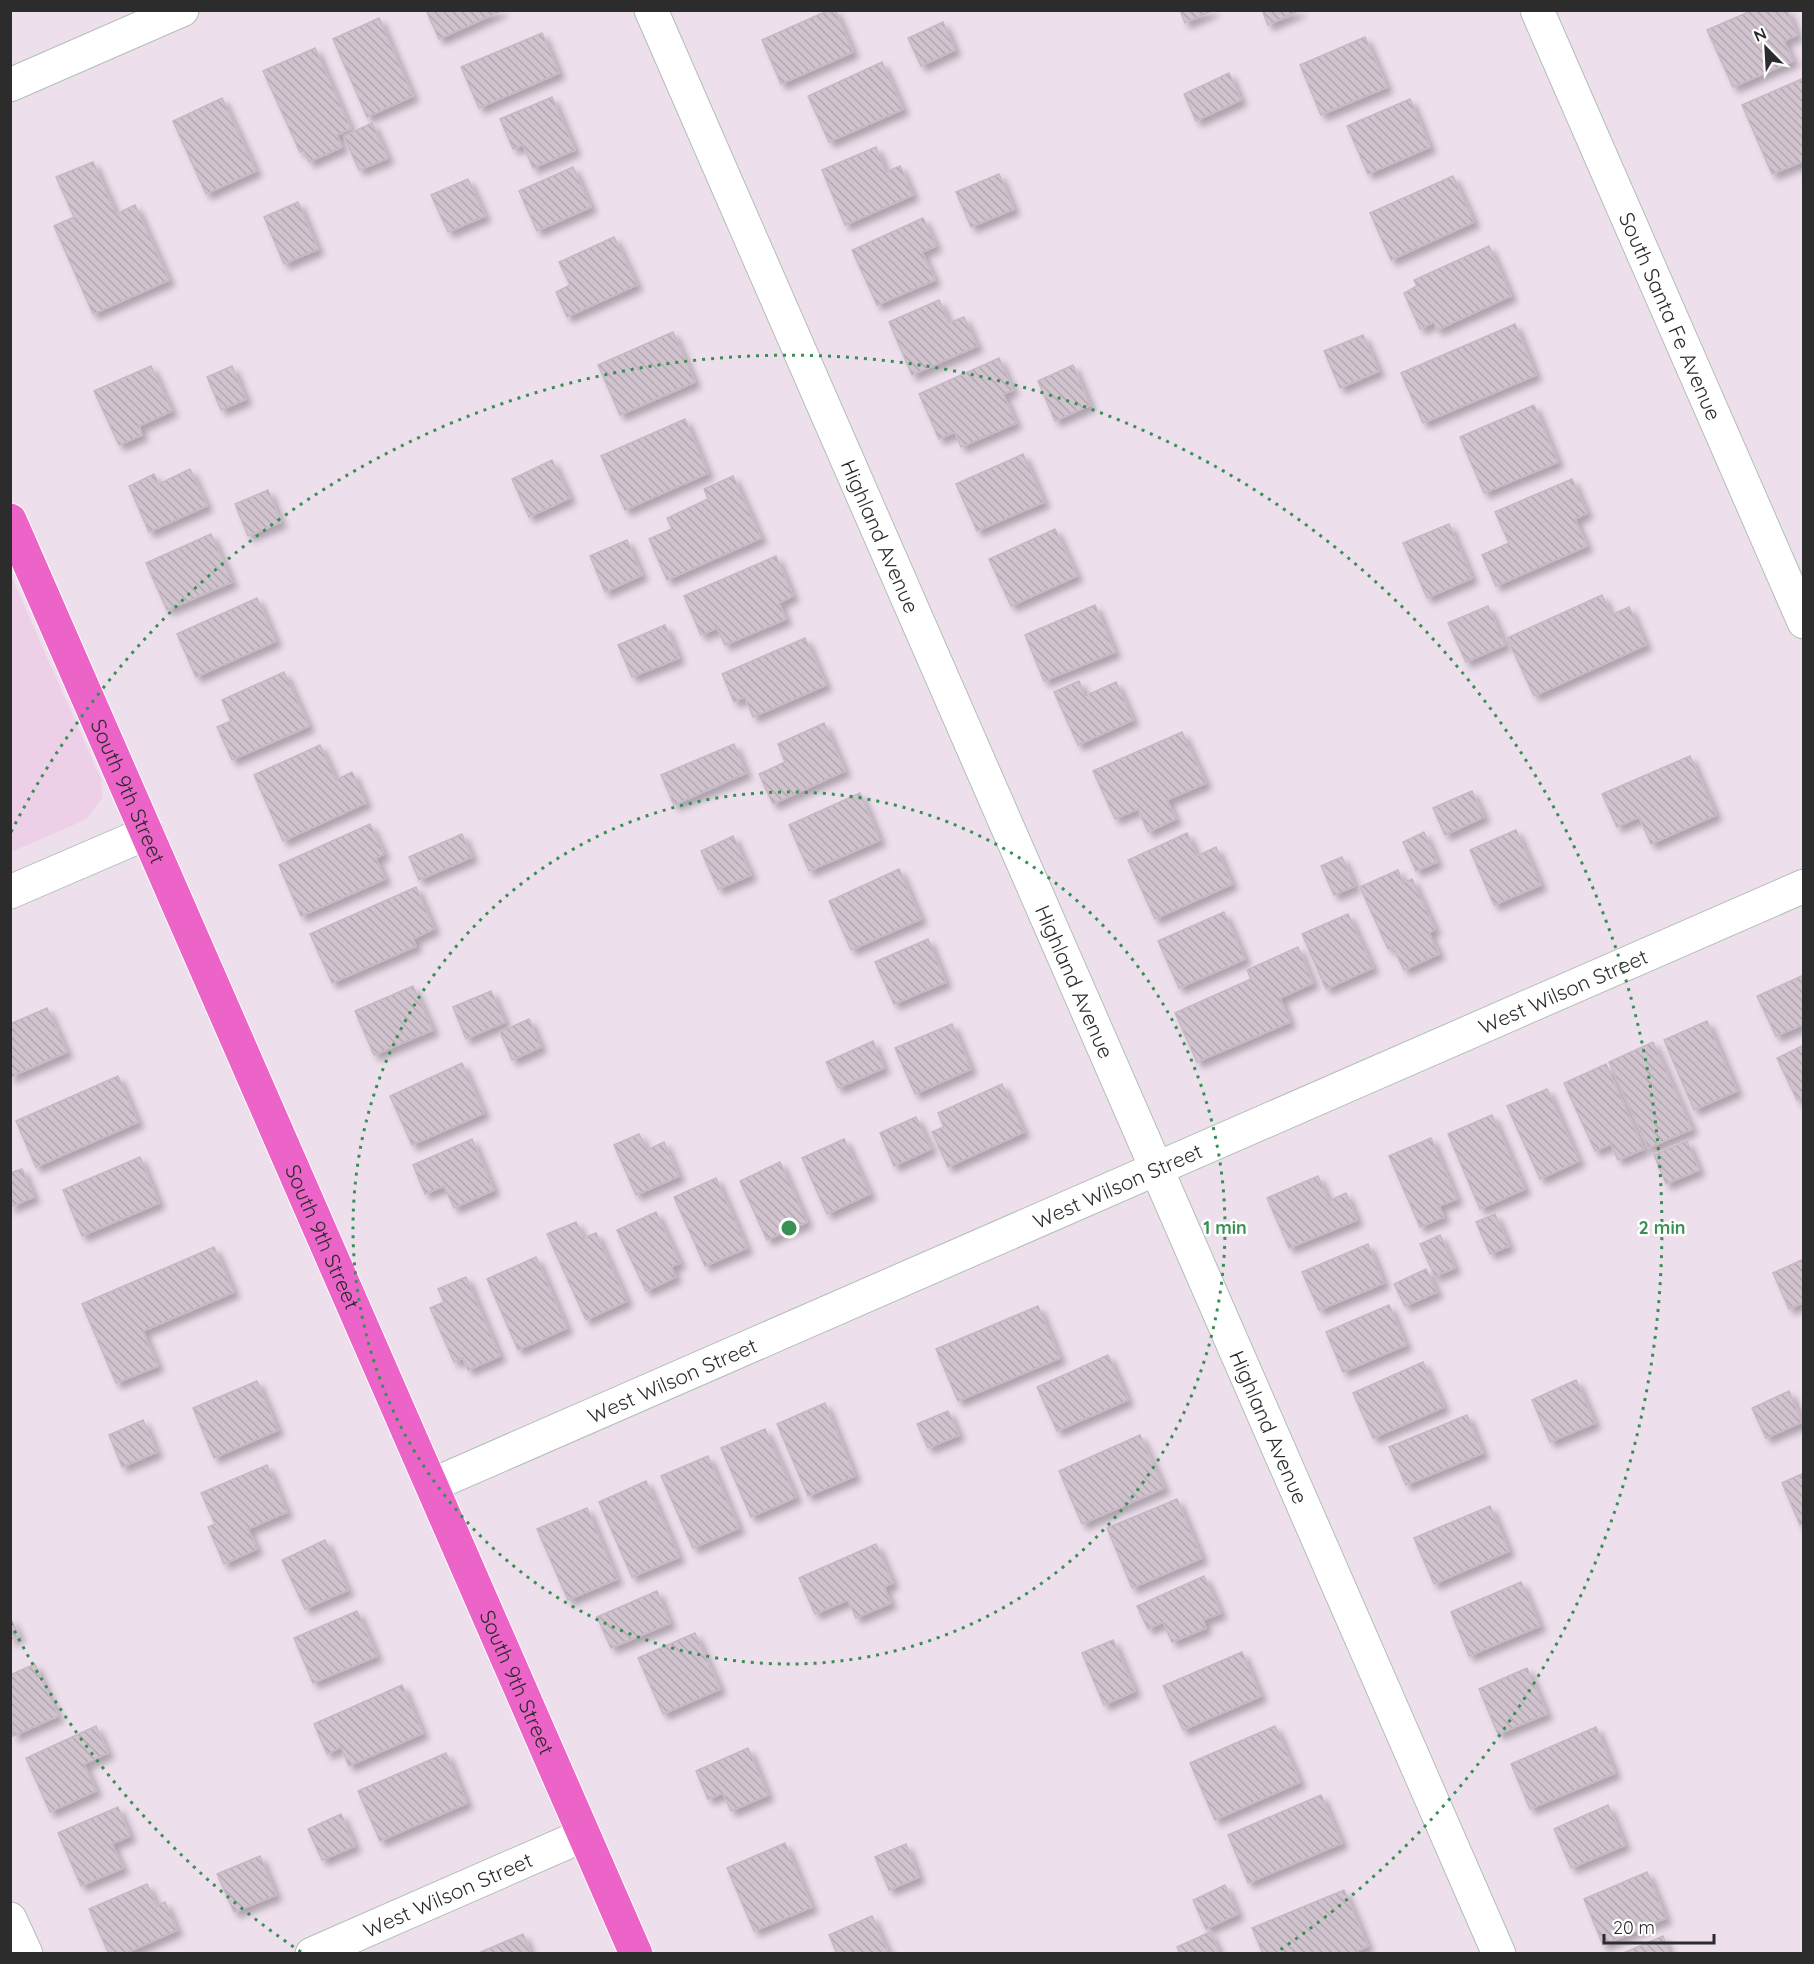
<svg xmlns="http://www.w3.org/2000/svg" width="1814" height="1964" font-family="Quicksand,sans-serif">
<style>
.education{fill:#eecfe8}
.building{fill:url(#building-back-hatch);stroke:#c8b8c6;stroke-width:1.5;filter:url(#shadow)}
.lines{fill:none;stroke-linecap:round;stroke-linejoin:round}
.street-casing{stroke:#b2bfb6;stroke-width:35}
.secondary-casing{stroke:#b2bfb6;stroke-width:35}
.primary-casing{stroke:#fff;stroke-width:35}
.street{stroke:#fff;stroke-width:33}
.secondary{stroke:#fff;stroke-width:33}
.primary{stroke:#ec64c8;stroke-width:33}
.ring{fill:none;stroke:#389054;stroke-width:3;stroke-dasharray:3 6}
.labels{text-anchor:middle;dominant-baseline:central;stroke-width:5;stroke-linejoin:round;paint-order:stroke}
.street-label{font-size:21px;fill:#2c2c2c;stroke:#fff}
.centre{fill:#389054;stroke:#fff;stroke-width:3}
.ring-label{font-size:18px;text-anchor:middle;font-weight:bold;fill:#389054;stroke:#fff;stroke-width:5;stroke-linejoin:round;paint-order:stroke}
</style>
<defs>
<pattern id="building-back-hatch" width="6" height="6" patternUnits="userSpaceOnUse" patternTransform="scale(1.5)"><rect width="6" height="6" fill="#d0c3ce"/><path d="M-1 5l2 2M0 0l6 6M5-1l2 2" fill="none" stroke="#b3a8b1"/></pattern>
<filter id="shadow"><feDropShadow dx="5.5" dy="5.5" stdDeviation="3" flood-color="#0004"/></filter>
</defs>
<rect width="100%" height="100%" fill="#eddfec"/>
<polygon class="education" points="11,576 101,779 102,798 87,819 11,852"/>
<g class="building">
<polygon points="426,10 503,10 439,39"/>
<polygon points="829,10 835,10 853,52 781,84 762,40"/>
<polygon points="1180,10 1214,10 1185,23"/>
<polygon points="1262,10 1301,10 1268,25"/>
<polygon points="1753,10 1787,10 1797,35 1784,41 1793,61 1733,87 1707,30"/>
<polygon points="379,18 413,96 367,117 333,39"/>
<polygon points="943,22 955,50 921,66 908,38"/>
<polygon points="542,33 559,73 479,108 461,67"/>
<polygon points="1365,37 1387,87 1321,115 1300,65"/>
<polygon points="315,48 351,129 337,135 342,147 309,162 304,151 300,152 263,71"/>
<polygon points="882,62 903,109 829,142 808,96"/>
<polygon points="1229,73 1241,100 1196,121 1184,94"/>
<polygon points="1804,78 1804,161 1772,174 1742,105"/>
<polygon points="552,97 575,150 533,168 523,145 513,149 500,119"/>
<polygon points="222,98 256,171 206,194 173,121"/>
<polygon points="1410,99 1430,147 1368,174 1347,126"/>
<polygon points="372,123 388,158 359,170 344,136"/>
<polygon points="876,147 886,172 900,166 913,195 845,225 822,170"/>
<polygon points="93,162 116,214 135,205 169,280 93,314 54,226 74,217 56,177"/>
<polygon points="573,167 591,207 537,231 519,191"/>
<polygon points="999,174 1014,209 971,227 956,192"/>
<polygon points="1453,176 1474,222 1391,260 1370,213"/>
<polygon points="468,179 485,216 448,232 431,195"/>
<polygon points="298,202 318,249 284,264 264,217"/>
<polygon points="923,218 936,246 922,252 935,280 877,305 852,250"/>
<polygon points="614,237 637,285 567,317 556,292 570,285 559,262"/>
<polygon points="1489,246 1511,296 1437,330 1434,322 1420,329 1404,293 1417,286 1414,280"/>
<polygon points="939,300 949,323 964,317 977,346 912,375 889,322"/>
<polygon points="1515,324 1536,375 1423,423 1401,373"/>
<polygon points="673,332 695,382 620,415 598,365"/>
<polygon points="1363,335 1379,371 1340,388 1324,351"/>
<polygon points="999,358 1013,390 1003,394 1016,423 961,447 955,432 939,439 919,394"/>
<polygon points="1073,365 1090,405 1055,421 1038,381"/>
<polygon points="151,366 172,411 139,426 142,435 119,445 94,391"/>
<polygon points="232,366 246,399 221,410 207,377"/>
<polygon points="1534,405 1558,462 1484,493 1460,437"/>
<polygon points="685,419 708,473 625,510 601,456"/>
<polygon points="1023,454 1044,502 977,531 956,484"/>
<polygon points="552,460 570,498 529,517 512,479"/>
<polygon points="190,469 207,506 149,532 129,486 154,474 159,484"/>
<polygon points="733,476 761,538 667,580 649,539 672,529 667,518 708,499 704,489"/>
<polygon points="1572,479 1587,513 1575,519 1587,546 1496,586 1482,555 1509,543 1495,512"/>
<polygon points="268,490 281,522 248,536 235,504"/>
<polygon points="1449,524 1472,578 1427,598 1403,543"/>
<polygon points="1055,529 1077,576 1011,606 989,559"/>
<polygon points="211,534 232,582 167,610 146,563"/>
<polygon points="627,540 642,575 605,592 590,556"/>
<polygon points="776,556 793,596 779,603 786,619 725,645 717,628 701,635 684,596"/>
<polygon points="1602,595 1611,615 1629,607 1646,645 1534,696 1507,638"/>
<polygon points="257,598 276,641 196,677 177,634"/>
<polygon points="1095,605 1115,652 1044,681 1025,635"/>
<polygon points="1488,606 1505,645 1466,662 1448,623"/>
<polygon points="665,625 679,658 632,677 618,645"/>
<polygon points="805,638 826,685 753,717 745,697 734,702 722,674"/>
<polygon points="284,672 309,726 232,760 217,727 231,721 222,700"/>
<polygon points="1079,681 1085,696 1116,682 1133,720 1078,745 1054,692"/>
<polygon points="824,723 845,771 773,804 759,774 785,762 778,744"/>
<polygon points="1182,732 1206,783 1167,800 1176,819 1148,832 1138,809 1115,819 1093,771"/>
<polygon points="734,744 746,773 674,805 661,775"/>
<polygon points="320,745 336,780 352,772 366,803 283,841 254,775"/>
<polygon points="1690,756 1716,815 1651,844 1639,817 1617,827 1602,794"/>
<polygon points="1472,791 1484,817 1445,835 1433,808"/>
<polygon points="860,793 880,840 809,871 789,825"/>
<polygon points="370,824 384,854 376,858 385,879 301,916 279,865"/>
<polygon points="1516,830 1541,885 1494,905 1470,850"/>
<polygon points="1424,832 1437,862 1416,871 1403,842"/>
<polygon points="1187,833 1197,856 1216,847 1232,884 1155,919 1128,860"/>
<polygon points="462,834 472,857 419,880 409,857"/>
<polygon points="733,836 751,875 718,889 701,851"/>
<polygon points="1342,857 1355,886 1334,895 1321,866"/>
<polygon points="899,869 921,919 851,950 829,901"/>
<polygon points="1398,870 1403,883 1412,879 1435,929 1429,933 1439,954 1404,970 1393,947 1388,949 1360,887"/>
<polygon points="416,887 434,929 413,939 416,946 332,983 310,934"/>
<polygon points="1224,912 1245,959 1179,988 1158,941"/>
<polygon points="1348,914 1373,968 1326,989 1302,934"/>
<polygon points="928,939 946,982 894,1004 875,962"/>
<polygon points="1298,947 1313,983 1280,998 1290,1022 1197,1062 1175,1013 1251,979 1247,970"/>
<polygon points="1804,975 1804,1024 1776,1036 1757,996"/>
<polygon points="413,986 433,1030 374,1055 355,1011"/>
<polygon points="491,991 505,1022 466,1039 453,1007"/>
<polygon points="47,1008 67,1052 10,1077 10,1024"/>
<polygon points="529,1019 541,1047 512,1060 500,1032"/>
<polygon points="1707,1021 1737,1091 1694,1110 1664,1040"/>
<polygon points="952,1024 971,1069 915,1094 895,1048"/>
<polygon points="873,1041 884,1068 838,1088 826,1062"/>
<polygon points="1653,1042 1692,1129 1648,1148 1609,1062"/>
<polygon points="1804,1045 1804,1097 1797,1100 1777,1058"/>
<polygon points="462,1063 484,1113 412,1145 390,1096"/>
<polygon points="1606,1064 1644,1149 1618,1160 1611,1144 1595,1151 1564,1083"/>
<polygon points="118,1076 138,1122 36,1167 16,1121"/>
<polygon points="1002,1084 1024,1132 948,1167 932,1132 944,1127 938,1113"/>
<polygon points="1547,1089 1579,1161 1540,1179 1507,1106"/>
<polygon points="1492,1115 1525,1189 1480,1209 1448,1134"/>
<polygon points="916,1117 931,1149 894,1166 880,1133"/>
<polygon points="639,1134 647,1150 664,1142 679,1176 636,1195 614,1145"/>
<polygon points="1431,1138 1457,1199 1439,1206 1444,1217 1420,1227 1389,1156"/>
<polygon points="472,1139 494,1190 454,1208 444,1186 425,1194 413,1165"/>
<polygon points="844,1139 870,1194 827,1214 802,1158"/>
<polygon points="1687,1141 1699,1170 1666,1184 1654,1155"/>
<polygon points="140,1157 159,1203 82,1236 63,1190"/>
<polygon points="780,1162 807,1222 767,1240 740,1181"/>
<polygon points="22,1169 34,1197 10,1207 10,1173"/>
<polygon points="1318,1176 1329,1201 1346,1193 1357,1220 1289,1248 1267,1198"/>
<polygon points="716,1178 747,1248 705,1266 674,1197"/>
<polygon points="656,1212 680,1263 671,1267 676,1277 646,1291 617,1230"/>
<polygon points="1495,1214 1509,1246 1490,1254 1476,1222"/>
<polygon points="576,1222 584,1238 596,1233 627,1301 586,1320 547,1234"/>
<polygon points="1440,1235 1455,1268 1435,1276 1420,1244"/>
<polygon points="1368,1244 1384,1283 1319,1310 1302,1272"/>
<polygon points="214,1247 234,1292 143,1331 158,1366 116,1383 82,1304"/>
<polygon points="536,1257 567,1328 518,1350 487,1279"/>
<polygon points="1804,1259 1804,1302 1789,1309 1773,1273"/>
<polygon points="1426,1269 1437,1292 1405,1306 1394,1284"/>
<polygon points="466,1277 500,1356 468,1370 463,1358 454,1362 430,1308 444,1302 438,1289"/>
<polygon points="1389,1305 1406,1345 1343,1372 1326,1332"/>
<polygon points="1038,1306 1060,1358 958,1401 936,1349"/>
<polygon points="1108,1355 1128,1400 1057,1431 1037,1387"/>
<polygon points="1423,1362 1444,1407 1373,1438 1353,1393"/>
<polygon points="1576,1380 1595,1423 1550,1442 1532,1400"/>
<polygon points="257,1381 278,1430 214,1458 193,1408"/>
<polygon points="1789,1391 1802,1422 1766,1438 1752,1408"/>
<polygon points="825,1403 855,1476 808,1496 777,1424"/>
<polygon points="948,1411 959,1435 928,1448 917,1424"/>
<polygon points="1467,1415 1483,1453 1406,1485 1389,1447"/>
<polygon points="143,1420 157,1452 122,1467 109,1435"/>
<polygon points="765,1429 796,1497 751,1517 721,1448"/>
<polygon points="1140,1435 1164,1488 1082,1524 1059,1471"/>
<polygon points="708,1456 739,1528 693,1548 661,1476"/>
<polygon points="267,1465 287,1512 248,1529 257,1549 224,1564 208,1527 215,1524 201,1493"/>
<polygon points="1804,1473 1804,1523 1800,1525 1782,1483"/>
<polygon points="646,1481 679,1557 632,1577 599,1502"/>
<polygon points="1177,1499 1202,1558 1132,1588 1107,1528"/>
<polygon points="1490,1506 1509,1551 1434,1584 1414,1538"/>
<polygon points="587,1508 617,1579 568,1600 537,1529"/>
<polygon points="325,1540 348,1590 305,1609 282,1560"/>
<polygon points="876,1544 893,1583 884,1587 891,1603 856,1618 848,1600 815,1614 799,1578"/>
<polygon points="1204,1576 1221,1613 1203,1620 1206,1628 1172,1642 1163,1622 1148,1629 1137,1606"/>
<polygon points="1521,1582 1540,1626 1469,1656 1451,1612"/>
<polygon points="657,1591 670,1623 611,1648 597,1617"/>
<polygon points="357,1611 377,1656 313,1683 294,1638"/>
<polygon points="10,1617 19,1636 10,1640"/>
<polygon points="695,1633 720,1689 663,1714 638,1658"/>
<polygon points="1113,1640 1135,1691 1104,1705 1082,1653"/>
<polygon points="1242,1652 1261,1696 1183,1730 1163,1686"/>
<polygon points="35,1664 58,1716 13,1736 10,1675"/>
<polygon points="1527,1668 1547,1714 1498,1734 1479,1689"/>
<polygon points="402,1685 423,1733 349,1766 341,1747 327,1754 314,1724"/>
<polygon points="96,1726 108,1753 84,1764 96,1791 50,1812 26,1758"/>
<polygon points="1275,1726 1300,1782 1215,1820 1190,1763"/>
<polygon points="1596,1727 1615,1773 1530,1809 1511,1764"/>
<polygon points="748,1748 768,1795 731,1811 723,1793 708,1799 696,1771"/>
<polygon points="446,1753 467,1803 380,1841 358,1791"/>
<polygon points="1321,1795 1342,1843 1248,1883 1228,1835"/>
<polygon points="1608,1805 1625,1845 1571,1868 1554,1829"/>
<polygon points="118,1807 130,1836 112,1844 123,1868 81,1886 58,1833"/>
<polygon points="341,1814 355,1846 322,1860 308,1829"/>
<polygon points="785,1843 812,1907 754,1931 727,1868"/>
<polygon points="906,1844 919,1877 889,1890 875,1857"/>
<polygon points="260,1856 276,1895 234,1912 217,1874"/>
<polygon points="1647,1872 1666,1918 1603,1945 1584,1899"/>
<polygon points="147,1884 157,1906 165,1902 177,1930 124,1954 109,1954 89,1909"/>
<polygon points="1225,1885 1238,1914 1206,1929 1193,1900"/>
<polygon points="1344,1890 1368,1946 1351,1954 1263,1954 1252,1928"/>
<polygon points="872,1916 889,1954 837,1954 829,1935"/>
<polygon points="1210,1932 1220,1954 1180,1954 1177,1947"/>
<polygon points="523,1934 531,1954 476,1954"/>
<polygon points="1663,1936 1670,1954 1621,1954"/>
</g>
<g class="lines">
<g class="street-casing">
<g id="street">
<path id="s1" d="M651 10 1499 1954"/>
<polyline points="10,85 182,10"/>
<polyline points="10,892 147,833"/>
<path id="s2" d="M432 1485 1804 886"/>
<polyline points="10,1919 26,1954"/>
<path id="s3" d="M312 1954 584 1835"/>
</g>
</g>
<g class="secondary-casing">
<g id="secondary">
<path id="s4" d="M1537 10 1804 622"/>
</g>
</g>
<g class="primary-casing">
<g id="primary">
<path id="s5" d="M10 520 636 1954"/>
</g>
</g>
<use href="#street" class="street"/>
<use href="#secondary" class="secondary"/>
<use href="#primary" class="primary"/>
</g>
<g class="ring">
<circle cx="789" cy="1228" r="436"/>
<path d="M301 1952A873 873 0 0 1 11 1624M11 832A873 873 0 1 1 1277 1952"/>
</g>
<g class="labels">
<g class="street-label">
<text stroke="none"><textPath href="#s4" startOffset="334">South Santa Fe Avenue</textPath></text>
<text stroke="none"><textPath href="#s1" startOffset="574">Highland Avenue</textPath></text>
<text stroke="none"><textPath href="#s5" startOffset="296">South 9th Street</textPath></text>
<text stroke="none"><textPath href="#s1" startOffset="1060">Highland Avenue</textPath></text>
<text stroke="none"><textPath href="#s2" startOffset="1234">West Wilson Street</textPath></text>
<text stroke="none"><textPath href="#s2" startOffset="748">West Wilson Street</textPath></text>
<text stroke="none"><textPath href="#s5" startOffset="782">South 9th Street</textPath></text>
<text stroke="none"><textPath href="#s2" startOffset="262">West Wilson Street</textPath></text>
<text stroke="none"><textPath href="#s1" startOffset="1546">Highland Avenue</textPath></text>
<text stroke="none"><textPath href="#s5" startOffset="1268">South 9th Street</textPath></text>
<text stroke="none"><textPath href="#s3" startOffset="148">West Wilson Street</textPath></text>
</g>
</g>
<circle cx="789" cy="1228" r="9" class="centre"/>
<g class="ring-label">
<text x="1225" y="1234">1 min</text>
<text x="1662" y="1234">2 min</text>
</g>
<rect width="1814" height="1964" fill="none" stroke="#2c2c2c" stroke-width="24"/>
<g transform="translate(1766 48) rotate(336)" stroke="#ffffff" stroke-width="4.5" paint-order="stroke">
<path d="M0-4.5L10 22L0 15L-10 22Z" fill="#2c2c2c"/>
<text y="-9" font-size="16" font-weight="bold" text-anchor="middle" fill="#2c2c2c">N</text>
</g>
<path d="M1604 1934v9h110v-9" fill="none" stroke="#2c2c2c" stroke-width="3"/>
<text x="1613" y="1934" font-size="18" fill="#2c2c2c" stroke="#ffffff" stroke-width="4.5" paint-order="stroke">20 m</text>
</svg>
